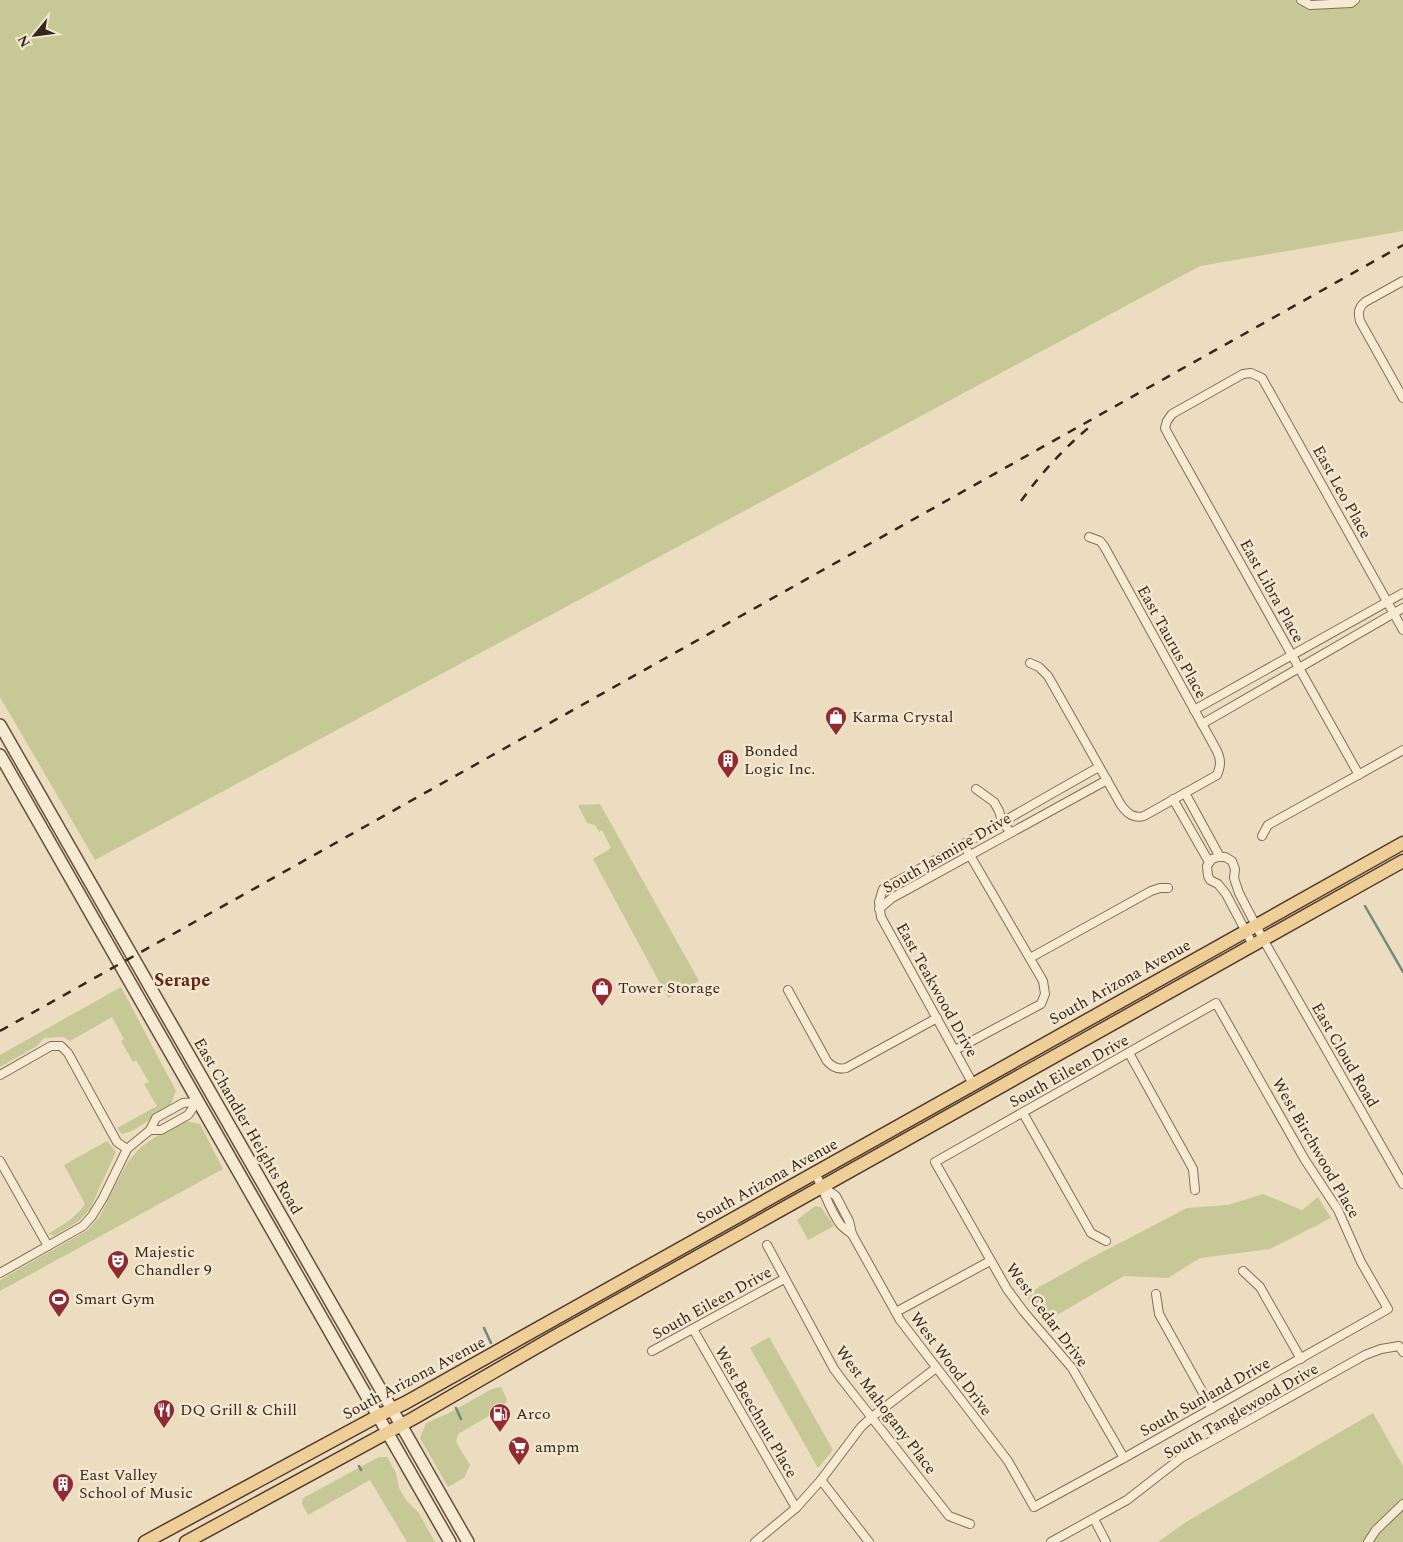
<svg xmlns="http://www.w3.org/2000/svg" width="1403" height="1542" font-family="Spectral,serif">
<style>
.green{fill:#c6c995}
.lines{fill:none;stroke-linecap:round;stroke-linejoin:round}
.stream{stroke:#6b8b81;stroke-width:2.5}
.street-casing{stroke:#846d59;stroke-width:10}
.secondary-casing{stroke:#664f3c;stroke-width:14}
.primary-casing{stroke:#523c2d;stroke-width:15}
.street{stroke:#f7ead3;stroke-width:8}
.secondary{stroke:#f7ead3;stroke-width:11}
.primary{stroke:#efcf98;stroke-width:12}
.rail{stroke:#34271d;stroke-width:2.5;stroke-dasharray:9 9;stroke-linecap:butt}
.labels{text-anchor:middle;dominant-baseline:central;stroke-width:5;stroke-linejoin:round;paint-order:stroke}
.street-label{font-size:16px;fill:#34271d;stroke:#f4e7cf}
.poi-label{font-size:16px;fill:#34271d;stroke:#f4e7cf;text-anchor:start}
.neighbourhood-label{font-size:18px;font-weight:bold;fill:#5f281e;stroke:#f4e7cf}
</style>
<rect width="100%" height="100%" fill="#ecdcc0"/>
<g class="green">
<polygon points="0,0 1403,0 1403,231 1200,266 95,860 0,697"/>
<polygon points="600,804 699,981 668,998 593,859 611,848 602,830 599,832 595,825 587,823 578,805"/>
<path d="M121 987 176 1091 171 1104C155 1113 140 1131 122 1134L117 1128 157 1106 144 1084 149 1082 136 1060 133 1062 121 1041 124 1039 112 1017 70 1041 63 1037 44 1038 37 1046 0 1067V1055Z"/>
<polygon points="185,1121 200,1124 223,1169 0,1291 0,1280 88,1230 100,1216 115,1186 129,1160 141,1147 154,1138"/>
<path d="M107 1141 116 1152 90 1209 79 1221 54 1236 48 1234C62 1225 76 1218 85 1204L64 1165Z"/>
<polygon points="1263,1194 1302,1210 1318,1197 1331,1218 1270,1249 1200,1258 1168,1278 1124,1276 1045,1322 1025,1295 1091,1258 1187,1208 1228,1205"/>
<polygon points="815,1206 821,1207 834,1226 808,1240 797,1220"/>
<polygon points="769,1337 833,1450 818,1468 750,1348"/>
<polygon points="501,1387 507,1400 504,1407 458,1434 456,1442 470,1465 464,1478 448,1487 420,1438 426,1423 449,1413 492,1389"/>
<polygon points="1373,1413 1403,1466 1403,1542 1158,1542 1186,1522"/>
<polygon points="379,1457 387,1457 396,1473 399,1488 406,1500 418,1512 435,1542 407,1542 370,1480 308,1515 302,1504 303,1498"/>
</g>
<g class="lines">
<g class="stream">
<polyline points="1365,906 1403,972"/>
<polyline points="484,1328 491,1343"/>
<polyline points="456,1408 461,1419"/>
<polyline points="359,1466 361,1470"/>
</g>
<g class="street-casing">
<g id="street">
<polyline points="1301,0 1310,5 1351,3 1355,0"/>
<path d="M1403 281 1365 302C1358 308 1358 313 1360 321L1403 398"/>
<path d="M1030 663 1039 667 1048 676 1121 805C1127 813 1133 819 1144 816L1217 775C1221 765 1221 760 1217 751L1104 546 1100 541 1089 537"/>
<polyline points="1194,710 1403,593"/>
<polyline points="1202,724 1403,608"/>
<polyline points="1359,775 1168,434 1165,428 1167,421 1172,414 1243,374 1251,373 1262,378 1403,630"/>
<polyline points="976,789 994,802 999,811 1002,821 1010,832"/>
<polyline points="1185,793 1220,857"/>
<polyline points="1173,799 1209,862"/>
<polyline points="1262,836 1268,825 1403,750"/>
<polyline points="879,909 892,898 1107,780"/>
<polyline points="1253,945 1226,894 1218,884 1210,880 1208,876 1207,866 1212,859 1218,857 1225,857 1232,861 1235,869 1234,878 1239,893 1263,939 1403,1184"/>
<polyline points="1030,958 1151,891 1160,888 1168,888"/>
<path d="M788 990 827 1061C832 1067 838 1070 846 1068L937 1018"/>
<polyline points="955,1050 1041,1004 1045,994 1043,981 964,845"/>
<polyline points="1129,1053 1193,1169 1195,1190"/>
<polyline points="0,1075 51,1046 61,1046 68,1053 117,1142 127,1149"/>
<path d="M973 1084 881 917 879 902 883 889C956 850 1027 807 1099 767"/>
<polyline points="1023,1113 1091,1233 1106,1241"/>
<polyline points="150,1130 161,1130 188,1115 197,1102"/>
<polyline points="0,1161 48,1246"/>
<path d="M815 1173C824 1190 829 1209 840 1224 843 1228 848 1231 852 1234"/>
<polyline points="823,1187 836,1196 849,1221 852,1234 900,1320 1008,1461 1034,1507 1124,1458 1388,1309 1361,1262 1338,1210 1305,1160 1216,1003 935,1162 1007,1289 1024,1312 1072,1368 1124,1458"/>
<polyline points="767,1245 834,1369 843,1381 949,1516 970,1524"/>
<polyline points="1243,1271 1260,1287 1301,1359"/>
<polyline points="0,1273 83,1226 92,1216 103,1198 127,1149 150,1130 156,1118 183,1103 197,1102"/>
<polyline points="1156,1294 1159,1314 1212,1409"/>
<polyline points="896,1312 990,1261"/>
<polyline points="693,1329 796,1508"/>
<polyline points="652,1351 784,1279"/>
<polyline points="821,1480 869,1542"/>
<polyline points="1094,1519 1106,1542"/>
<polyline points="755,1542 796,1508 821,1480 861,1427 872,1417 936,1368"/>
<polyline points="1051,1542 1127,1500 1181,1458 1365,1355 1381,1349 1399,1346 1403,1352"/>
<polyline points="1368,1542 1376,1530 1403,1504"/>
</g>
</g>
<g class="secondary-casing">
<g id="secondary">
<polyline points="0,725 468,1542"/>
<polyline points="0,755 450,1542"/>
</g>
</g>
<g class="primary-casing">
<g id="primary">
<polyline points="145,1542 378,1416 405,1403 1403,843"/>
<polyline points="186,1542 414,1418 554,1337 1403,861"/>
</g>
</g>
<use href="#street" class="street"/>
<use href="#secondary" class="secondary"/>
<use href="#primary" class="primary"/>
<g class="rail">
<path d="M1021 501C1042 472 1065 447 1093 424"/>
<polyline points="0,1031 1403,245"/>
</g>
</g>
<defs>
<g id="shop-pin" transform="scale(1.125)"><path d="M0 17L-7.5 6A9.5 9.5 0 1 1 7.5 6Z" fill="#912b32" stroke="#f4e7cf"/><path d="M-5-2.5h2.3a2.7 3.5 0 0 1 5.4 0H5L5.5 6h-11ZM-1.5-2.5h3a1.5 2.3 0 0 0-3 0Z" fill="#fff"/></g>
<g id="building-pin" transform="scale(1.125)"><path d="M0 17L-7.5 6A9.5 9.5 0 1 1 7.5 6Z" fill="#912b32" stroke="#f4e7cf"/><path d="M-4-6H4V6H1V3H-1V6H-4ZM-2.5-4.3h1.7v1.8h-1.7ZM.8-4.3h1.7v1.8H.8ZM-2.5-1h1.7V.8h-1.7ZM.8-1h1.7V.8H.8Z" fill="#fff"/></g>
<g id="theatre-pin" transform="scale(1.125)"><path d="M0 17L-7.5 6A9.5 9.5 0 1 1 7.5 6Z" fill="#912b32" stroke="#f4e7cf"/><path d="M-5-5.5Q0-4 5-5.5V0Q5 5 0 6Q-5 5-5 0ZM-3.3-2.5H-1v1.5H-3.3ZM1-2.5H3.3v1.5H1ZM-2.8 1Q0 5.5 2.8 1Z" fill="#fff"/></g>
<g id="stadium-pin" transform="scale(1.125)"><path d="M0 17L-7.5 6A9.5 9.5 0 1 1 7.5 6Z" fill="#912b32" stroke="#f4e7cf"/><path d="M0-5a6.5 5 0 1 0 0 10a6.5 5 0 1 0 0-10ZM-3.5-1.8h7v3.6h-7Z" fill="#fff"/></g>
<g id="restaurant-pin" transform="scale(1.125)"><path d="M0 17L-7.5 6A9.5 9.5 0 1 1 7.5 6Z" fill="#912b32" stroke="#f4e7cf"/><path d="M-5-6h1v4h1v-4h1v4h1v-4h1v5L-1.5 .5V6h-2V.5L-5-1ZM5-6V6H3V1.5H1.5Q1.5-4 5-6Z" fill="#fff"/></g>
<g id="fuel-pin" transform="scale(1.125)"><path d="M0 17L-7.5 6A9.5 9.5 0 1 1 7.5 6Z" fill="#912b32" stroke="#f4e7cf"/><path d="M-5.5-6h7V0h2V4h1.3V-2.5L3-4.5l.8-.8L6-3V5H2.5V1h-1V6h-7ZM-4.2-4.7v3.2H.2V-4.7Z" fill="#fff"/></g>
<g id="supermarket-pin" transform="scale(1.125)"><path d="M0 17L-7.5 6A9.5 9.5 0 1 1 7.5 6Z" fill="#912b32" stroke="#f4e7cf"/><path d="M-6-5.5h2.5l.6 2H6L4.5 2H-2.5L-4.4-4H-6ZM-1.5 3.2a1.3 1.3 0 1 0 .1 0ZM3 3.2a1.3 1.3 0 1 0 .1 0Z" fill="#fff"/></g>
</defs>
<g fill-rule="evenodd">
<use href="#shop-pin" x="836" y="717"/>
<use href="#building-pin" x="728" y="760"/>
<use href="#shop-pin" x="602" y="988"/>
<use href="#theatre-pin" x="118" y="1261"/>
<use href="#stadium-pin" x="59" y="1299"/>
<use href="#restaurant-pin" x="164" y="1410"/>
<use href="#fuel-pin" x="500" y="1414"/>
<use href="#supermarket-pin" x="519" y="1447"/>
<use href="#building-pin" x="63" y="1484"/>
</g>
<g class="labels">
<g class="street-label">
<text transform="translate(1342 492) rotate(61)">East Leo Place</text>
<text transform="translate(1272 591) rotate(61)">East Libra Place</text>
<text transform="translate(1172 642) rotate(61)">East Taurus Place</text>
<text transform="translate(947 853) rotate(-30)">South Jasmine Drive</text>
<text transform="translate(1120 982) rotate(-29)">South Arizona Avenue</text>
<text transform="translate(937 990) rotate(61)">East Teakwood Drive</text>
<text transform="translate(1345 1055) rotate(60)">East Cloud Road</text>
<text transform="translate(1069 1071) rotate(-29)">South Eileen Drive</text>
<text transform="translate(248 1126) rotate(60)">East Chandler Heights Road</text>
<text transform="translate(1316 1148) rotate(60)">West Birchwood Place</text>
<text transform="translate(767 1181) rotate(-29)">South Arizona Avenue</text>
<text transform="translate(712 1303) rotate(-29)">South Eileen Drive</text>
<text transform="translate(1047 1315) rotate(53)">West Cedar Drive</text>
<text transform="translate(951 1364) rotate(53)">West Wood Drive</text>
<text transform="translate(414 1378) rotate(-28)">South Arizona Avenue</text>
<text transform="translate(1205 1397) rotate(-29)">South Sunland Drive</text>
<text transform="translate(886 1410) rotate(53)">West Mahogany Place</text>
<text transform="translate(1241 1411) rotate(-30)">South Tanglewood Drive</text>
<text transform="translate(756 1412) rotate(60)">West Beechnut Place</text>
</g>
<g class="poi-label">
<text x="852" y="717">Karma Crystal</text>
<text x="744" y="751">Bonded<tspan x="744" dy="18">Logic Inc.</tspan></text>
<text x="618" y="988">Tower Storage</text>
<text x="134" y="1252">Majestic<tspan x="134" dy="18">Chandler 9</tspan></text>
<text x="75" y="1299">Smart Gym</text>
<text x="180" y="1410">DQ Grill &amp; Chill</text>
<text x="516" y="1414">Arco</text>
<text x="535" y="1447">ampm</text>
<text x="79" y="1475">East Valley<tspan x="79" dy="18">School of Music</tspan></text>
</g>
<g class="neighbourhood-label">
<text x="182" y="980">Serape</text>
</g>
</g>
<g transform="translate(35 35) rotate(241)" stroke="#f4e7cf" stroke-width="4" paint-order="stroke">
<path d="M0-4L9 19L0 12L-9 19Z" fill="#34271d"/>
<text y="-8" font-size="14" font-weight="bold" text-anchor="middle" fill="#34271d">N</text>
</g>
</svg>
